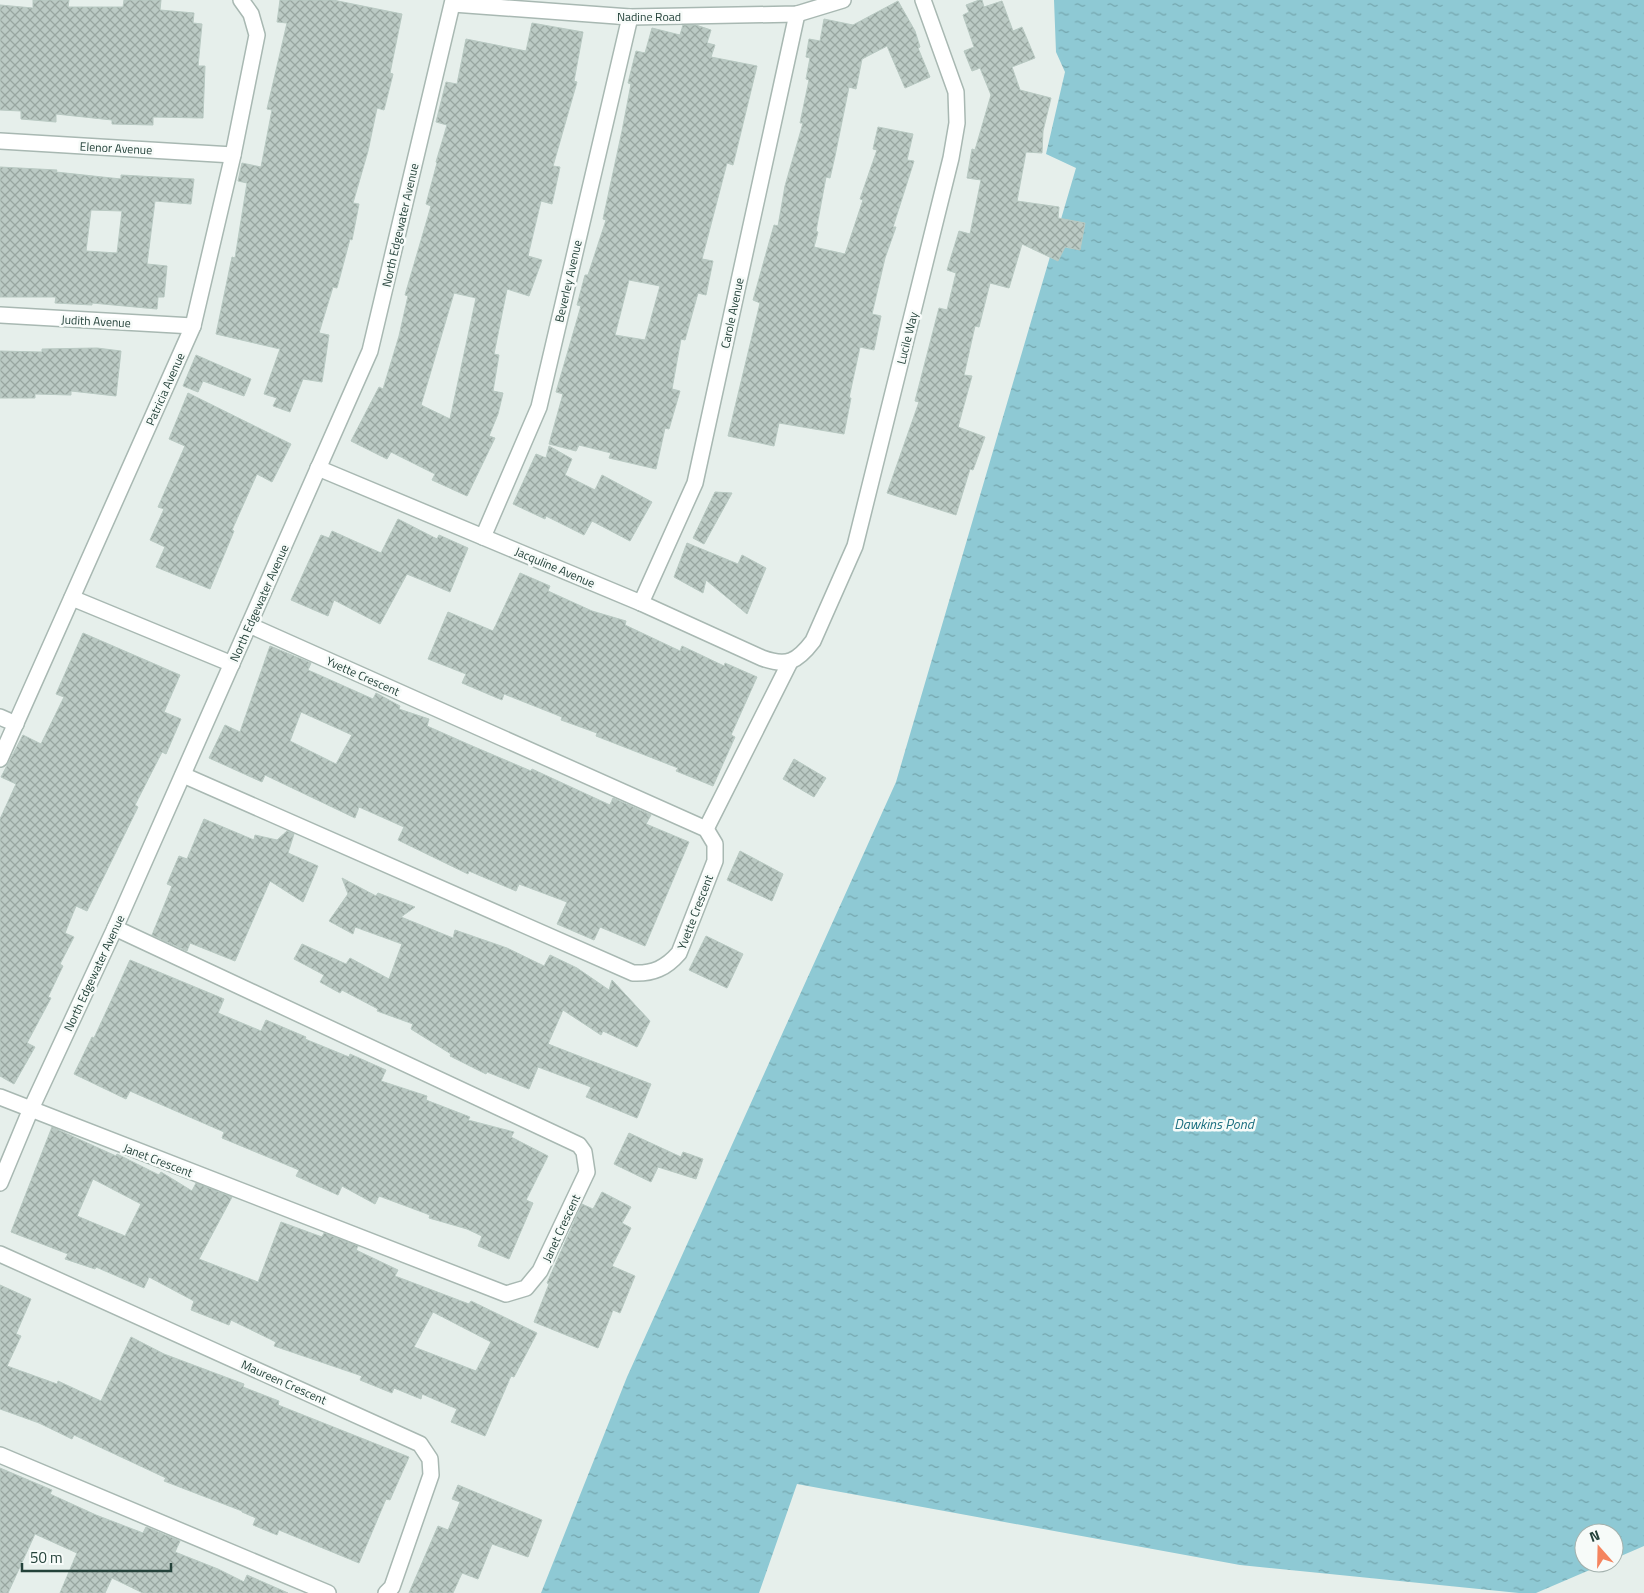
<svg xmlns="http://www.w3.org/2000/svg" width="1644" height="1593" font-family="'Titillium Web',sans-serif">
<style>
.water{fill:url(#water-ripples)}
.building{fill:url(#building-cross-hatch);stroke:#b8c9c2;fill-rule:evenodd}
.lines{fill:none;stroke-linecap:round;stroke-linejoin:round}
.minor-casing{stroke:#a8b8b2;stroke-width:18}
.minor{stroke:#fff;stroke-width:15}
.labels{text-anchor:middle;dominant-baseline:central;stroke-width:5;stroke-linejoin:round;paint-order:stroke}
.street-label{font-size:12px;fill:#24423a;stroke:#f7fbf9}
.water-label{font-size:14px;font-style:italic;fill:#1c6f80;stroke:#f7fbf9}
</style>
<defs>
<pattern id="water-ripples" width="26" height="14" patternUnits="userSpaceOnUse" patternTransform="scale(1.25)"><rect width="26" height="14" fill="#8ec9d4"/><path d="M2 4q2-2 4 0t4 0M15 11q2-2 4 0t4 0" fill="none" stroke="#74a5ad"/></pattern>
<pattern id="building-cross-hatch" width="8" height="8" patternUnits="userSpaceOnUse" patternTransform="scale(1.25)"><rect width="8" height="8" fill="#bbcac4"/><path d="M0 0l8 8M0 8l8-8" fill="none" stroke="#98a6a0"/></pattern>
</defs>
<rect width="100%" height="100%" fill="#e6efeb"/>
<polygon class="water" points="1054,0 1644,0 1644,1546 1614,1559 1614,1533 1584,1533 1584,1563 1606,1563 1536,1593 1519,1593 1240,1565 797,1484 759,1593 541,1593 627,1377 896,782 1076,168 1046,154 1065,72 1056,52"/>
<g class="building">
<polygon points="33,0 69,0 68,7 123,7 124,0 161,0 160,10 194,13 193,23 202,24 198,66 205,66 203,118 153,117 153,125 112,124 112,120 56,114 56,122 21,119 21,111 0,110 0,5 33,8"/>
<polygon points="280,0 333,0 402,14 390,73 393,74 384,110 377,108 368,151 353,203 359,204 352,240 350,239 337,288 333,287 319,333 329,335 322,382 303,379 290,412 273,406 277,398 264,394 280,349 216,334 232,257 235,258 247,183 238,181 242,163 261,167 272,110 267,109 287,23 277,22"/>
<polygon points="979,0 982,0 984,7 1002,1 1013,31 1022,27 1035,58 1012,67 1020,90 1051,98 1043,131 1042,153 1026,152 1017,201 1059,207 1058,218 1085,223 1080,250 1065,247 1058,261 1022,244 1009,288 990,283 979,327 975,326 964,375 972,376 958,427 985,437 973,470 970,469 956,515 887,493 919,402 915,401 939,308 947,310 956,273 947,270 959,231 970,234 981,180 967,178 972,149 975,150 991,95 980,68 972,71 964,51 974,47 963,15 969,12 966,5"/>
<polygon points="898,1 915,31 920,47 918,48 930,77 905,88 887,46 862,59 856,89 849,87 835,156 830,178 826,177 816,231 818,232 814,247 845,254 863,200 860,199 877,150 873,149 878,127 913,134 907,160 914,161 893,227 896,227 885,258 872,314 881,316 874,350 860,347 849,398 851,398 844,434 779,423 774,446 728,436 760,303 753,300 774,225 778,226 785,186 803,123 800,123 809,80 806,79 810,58 806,57 809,39 820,41 824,19 853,25"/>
<path d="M532 23 583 32 574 81 577 82 553 166 560 167 552 204 541 201 528 256 542 260 529 296 507 289 494 354 499 355 493 391 503 393 498 414 489 436 495 438 467 496 432 480 435 474 391 452 387 459 351 441 379 387 383 389 399 336 408 296 405 295 431 206 426 204 437 163 436 162 447 125 436 122 446 82 457 84 466 39 526 51ZM454 293 476 298 450 419 421 405Z"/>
<path d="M683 25H696L711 30 707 43 715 45 711 57 757 66 733 165 727 163 702 259 713 261 706 295 698 293 685 340 681 339 672 389 680 391 669 429 665 428 656 469 609 458 611 453 579 445 576 451 549 444 563 394 556 392 581 306 577 305 585 275H588L606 220 603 219 622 131 631 84 628 83 636 51 645 53 652 28 680 35ZM629 280 660 286 645 340 615 335Z"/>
<path d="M0 167 57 170 56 172 121 179V175L194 179 191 204 155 201 147 264 167 266 164 297H158L157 309 92 303V305L55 303 56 297H0ZM91 210 122 211 117 253 86 251Z"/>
<polygon points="97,348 121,351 116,396 71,391 71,395 35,394 35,398 0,398 0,351 42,352 42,349"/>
<polygon points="196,355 251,379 244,396 203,381 198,392 183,386"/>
<polygon points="188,393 291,444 272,482 257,474 232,530 234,531 210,589 156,567 165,547 150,540 164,509 158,507 185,446 169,439"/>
<polygon points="549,446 572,459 565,475 595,490 602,475 652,502 630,541 592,521 584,535 546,516 545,519 513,504 536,454 546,458"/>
<polygon points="715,492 732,493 704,544 693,538"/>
<polygon points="398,519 437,539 439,535 468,548 450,592 407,574 380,624 334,600 328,616 291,600 321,535 329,538 332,531 381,553"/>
<polygon points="687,543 738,564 742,555 766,568 747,614 706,580 703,593 674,577"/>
<polygon points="520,573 550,586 548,591 592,611 626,621 625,625 680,651 682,646 724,666 725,663 757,677 731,735 735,737 713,786 676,771 678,768 596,736 597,733 561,720 562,717 504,694 502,700 462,683 466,674 428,659 448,612 493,631"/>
<polygon points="83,633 180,675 164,712 181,719 166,754 162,752 135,805 138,807 87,911 76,906 65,933 74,937 60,964 63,966 48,997 51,998 27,1043 35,1047 14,1084 0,1076 0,819 16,784 1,777 23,735 41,744 64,697 56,694"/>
<path d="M270 646 311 663 308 670 373 699 376 693 400 706 399 709 429 719 427 726 470 745 531 771 532 769 610 805 613 798 651 815 646 824 689 842 645 946 600 927 594 940 557 924 567 902 519 884 516 891 469 871 468 874 398 840 404 827 359 807 355 818 265 775 262 782 209 758 225 725 240 732ZM301 712 352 735 336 764 290 741Z"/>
<polygon points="794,759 826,778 814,797 783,779"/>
<polygon points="204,819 254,840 255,835 277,840 287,831 294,834 288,853 318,866 303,902 270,881 235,961 190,943 187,951 152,935 172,886 167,884 179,856 187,859"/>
<polygon points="740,851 783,874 772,901 727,880"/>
<polygon points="342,878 376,896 378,893 415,907 401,917 453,938 455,930 507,948 544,966 550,955 577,968 609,990 612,980 650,1021 637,1047 603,1031 601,1035 563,1010 548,1044 651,1084 637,1118 586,1097 591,1087 538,1067 529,1089 487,1072 486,1074 450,1056 451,1054 411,1029 413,1024 377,1011 378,1009 342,990 340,993 320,982 324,975 294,959 302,944 346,964 350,958 389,979 402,944 355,927 353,934 329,921 348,894"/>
<polygon points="706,936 743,954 727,988 689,970"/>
<polygon points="130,960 224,999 218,1013 261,1031 266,1020 306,1037 305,1039 349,1057 350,1054 386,1070 381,1081 427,1096 426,1100 470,1117 468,1120 514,1132 511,1137 548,1156 526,1200 533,1203 509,1259 478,1246 482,1236 467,1229 429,1218 430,1215 379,1196 375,1204 342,1186 338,1195 296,1176 299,1170 222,1138 224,1132 130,1091 126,1099 74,1074 92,1037 94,1038"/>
<path d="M52 1127 116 1156 117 1154 159 1175 161 1172 192 1191 196 1183 232 1197 199 1259 258 1282 281 1222 322 1237 324 1233 358 1246 356 1250 398 1270 395 1276 469 1304 471 1301 537 1333 514 1377 511 1376 485 1436 451 1422 457 1409 422 1394 421 1399 394 1388 392 1393 360 1380 362 1376 274 1346 276 1342 231 1320 229 1325 191 1310 194 1301 149 1277 144 1288 96 1267 95 1269 65 1259 68 1254 11 1232ZM93 1179 141 1204 125 1236 77 1216ZM433 1312 491 1342 476 1371 414 1347Z"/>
<polygon points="629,1133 681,1157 683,1152 703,1159 696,1179 658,1167 651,1182 614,1164"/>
<polygon points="602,1192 631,1207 622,1223 631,1228 612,1266 635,1276 620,1313 613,1310 598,1348 534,1322 549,1284 547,1283 582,1204 593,1209"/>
<polygon points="0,1285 31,1299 16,1334 21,1336 7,1366 57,1384 58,1381 101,1401 131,1337 164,1354 244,1384 243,1387 279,1401 278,1405 409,1457 390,1500 386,1499 359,1563 279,1530 277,1535 253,1525 256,1518 242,1512 242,1511 164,1481 166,1478 74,1435 72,1439 39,1423 0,1409"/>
<polygon points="0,1468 52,1490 50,1494 96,1515 143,1533 146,1527 180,1541 175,1552 218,1569 244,1582 247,1575 288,1593 143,1593 112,1578 105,1593 60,1593 77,1553 35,1534 8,1593 0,1593"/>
<polygon points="458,1485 542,1520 528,1557 492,1544 478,1579 462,1573 453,1593 409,1593 438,1526 448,1530 460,1502 452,1499"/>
</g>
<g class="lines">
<g class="minor-casing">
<g id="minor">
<polyline points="453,4 630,17 797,14 843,0"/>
<polyline points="0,141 233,155"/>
<polyline points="0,315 193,326"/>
<path d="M318 468 641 603 762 658C787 667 797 662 813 641L855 546 951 158 957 123 956 92 923 0"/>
<polyline points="483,537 539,407 630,17"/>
<polyline points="72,598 232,664"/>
<polyline points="641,603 695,483 797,14"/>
<polyline points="0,717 16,724"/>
<polyline points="0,759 193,326 233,155 257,35 251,14 241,0"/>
<path d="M183 775 633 973C653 974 666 968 679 953L715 861V844L706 829 249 625"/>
<polyline points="706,829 790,662"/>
<polyline points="0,1097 506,1294 526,1288 540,1271 587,1172 584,1152 579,1145 115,928"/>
<polyline points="0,1183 30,1111 115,928 370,351 453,0"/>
<polyline points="0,1254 420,1444 430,1459 431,1475 392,1587 386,1593"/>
<polyline points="0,1455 328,1593"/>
</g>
</g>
<use href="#minor" class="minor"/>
</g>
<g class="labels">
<g class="street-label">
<text x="649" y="16">Nadine Road</text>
<text transform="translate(116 148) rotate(3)">Elenor Avenue</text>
<text transform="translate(400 225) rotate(-77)">North Edgewater Avenue</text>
<text transform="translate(568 281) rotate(-77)">Beverley Avenue</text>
<text transform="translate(732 313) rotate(-78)">Carole Avenue</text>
<text transform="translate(96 321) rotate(3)">Judith Avenue</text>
<text transform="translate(907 338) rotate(-76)">Lucile Way</text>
<text transform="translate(165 389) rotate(-66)">Patricia Avenue</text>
<text transform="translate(555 567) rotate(23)">Jacquline Avenue</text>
<text transform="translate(259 603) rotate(-66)">North Edgewater Avenue</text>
<text transform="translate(363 676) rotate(24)">Yvette Crescent</text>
<text transform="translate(695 912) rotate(-69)">Yvette Crescent</text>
<text transform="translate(94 973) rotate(-65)">North Edgewater Avenue</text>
<text transform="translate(158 1160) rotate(21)">Janet Crescent</text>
<text transform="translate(561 1228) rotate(-65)">Janet Crescent</text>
<text transform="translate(284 1382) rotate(24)">Maureen Crescent</text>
</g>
<g class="water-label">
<text x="1214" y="1123">Dawkins Pond</text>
</g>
</g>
<g transform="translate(1599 1548) rotate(340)"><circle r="24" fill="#f7fbf9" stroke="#a3b1ad"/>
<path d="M0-4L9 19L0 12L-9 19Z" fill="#f4845f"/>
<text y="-8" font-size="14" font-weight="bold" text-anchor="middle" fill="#24423a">N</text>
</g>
<path d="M22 1563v8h149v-8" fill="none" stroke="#24423a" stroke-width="2.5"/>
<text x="30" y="1563" font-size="15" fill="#24423a" stroke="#f7fbf9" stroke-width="4" paint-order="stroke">50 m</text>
</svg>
